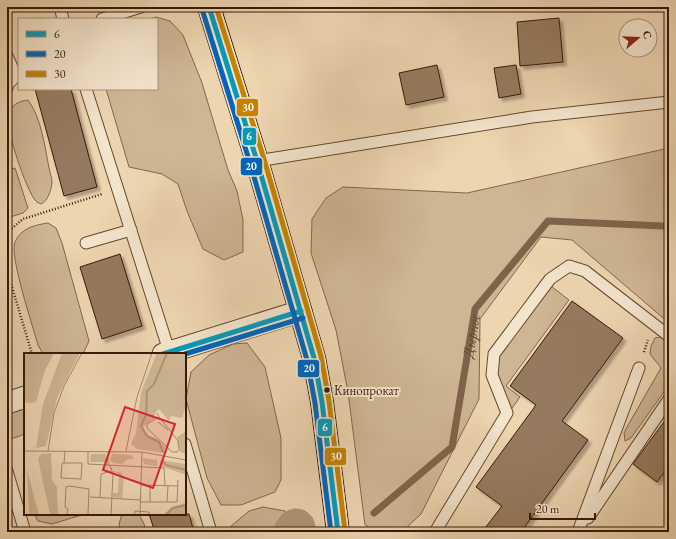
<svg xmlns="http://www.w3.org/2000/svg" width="676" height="539" font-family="'EB Garamond',serif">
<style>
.green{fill:#ceb593;stroke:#83664c}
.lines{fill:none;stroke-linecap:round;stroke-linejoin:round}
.stream{stroke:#7f6349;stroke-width:7}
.river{stroke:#af9576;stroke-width:39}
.building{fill:#967a5e;stroke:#381806;filter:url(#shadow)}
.service-casing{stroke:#654730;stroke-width:13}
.minor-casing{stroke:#654730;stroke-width:23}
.secondary-casing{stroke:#381806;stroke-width:24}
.path{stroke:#381806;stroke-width:2.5;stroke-dasharray:1 2;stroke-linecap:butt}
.service{stroke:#f3e4cc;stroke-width:11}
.minor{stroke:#f3e4cc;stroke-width:21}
.secondary{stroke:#f3e4cc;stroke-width:22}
.bus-1-casing{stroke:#f3e4cc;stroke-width:8}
.bus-2-casing{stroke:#f3e4cc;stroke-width:8}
.bus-3-casing{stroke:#f3e4cc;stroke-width:8}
.bus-1{stroke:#069aba;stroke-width:5}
.bus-2{stroke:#0065bd;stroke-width:5}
.bus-3{stroke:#c78202;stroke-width:5}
.bus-dot{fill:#381806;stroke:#f3e4cc;stroke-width:1.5}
.labels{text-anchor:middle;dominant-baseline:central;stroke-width:4;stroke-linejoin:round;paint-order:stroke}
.bus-label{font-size:13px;fill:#381806;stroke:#f3e4cc;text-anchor:start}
.water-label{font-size:15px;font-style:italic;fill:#62442d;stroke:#f3e4cc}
.inset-river{fill:none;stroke:#af9576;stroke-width:2}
.inset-road{fill:none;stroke:#a5896c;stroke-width:1}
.view{fill:#d62828;fill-opacity:0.15;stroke:#d62828;stroke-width:2}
.inset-edge{fill:none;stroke:#381806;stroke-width:2}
.line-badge{stroke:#f3e4cc;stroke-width:1.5}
.badge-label{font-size:11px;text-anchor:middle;font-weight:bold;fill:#fff}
</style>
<defs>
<filter id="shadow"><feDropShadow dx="3.5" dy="3.5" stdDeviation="1" flood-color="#0004"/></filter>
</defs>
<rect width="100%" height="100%" fill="#edd5b0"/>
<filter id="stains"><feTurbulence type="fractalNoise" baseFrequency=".005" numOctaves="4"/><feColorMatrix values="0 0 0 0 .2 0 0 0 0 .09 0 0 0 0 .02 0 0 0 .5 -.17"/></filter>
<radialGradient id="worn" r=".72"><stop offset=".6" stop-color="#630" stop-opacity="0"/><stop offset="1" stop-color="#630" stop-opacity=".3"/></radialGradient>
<g class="green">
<polygon points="156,17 170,21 183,35 202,83 228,170 237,191 243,220 243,252 224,260 203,249 187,211 178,184 162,174 129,167 106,89 157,89 157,19 151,19"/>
<path d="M28 100C41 117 45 147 49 168 50 173 52 178 52 183 51 190 48 201 41 204 41 204 36 202 36 201 27 193 5 127 8 116 11 105 18 101 28 100Z"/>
<polygon points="669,148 669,323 572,240 541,237 480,319 479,399 421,514 404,530 378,532 365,525 348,392 336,330 311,253 312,219 326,198 343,187 467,193"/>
<polygon points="15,168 28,208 23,213 7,218 7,170"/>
<path d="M48 223 56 228 62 243 89 341 83 354H43L38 345C33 327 9 255 15 242 21 228 35 225 48 223Z"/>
<polygon points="551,286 569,300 506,386 520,397 510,411 498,382 496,369 500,354"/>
<polygon points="661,337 669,342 669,385 631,438 625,441 624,433 627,427 661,368 650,354 651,346 655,338"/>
<polygon points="247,343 265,367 281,438 281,480 275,492 241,505 221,505 207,478 186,399 191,372 209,355 233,344"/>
<polygon points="25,407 25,434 11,439 7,431 7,414"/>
<polygon points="263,507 285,511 289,532 229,532 229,528 249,511"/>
<polygon points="34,514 85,514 52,524 38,521"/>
<polygon points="122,514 139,514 144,524 146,532 121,532 119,524"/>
</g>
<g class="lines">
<path class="stream" id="s1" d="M374 513 452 447 475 309 548 221 664 226 669 225"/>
<polyline class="river" points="293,532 296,528"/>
</g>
<g class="building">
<polygon points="559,18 563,62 520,66 517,22"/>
<polygon points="437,65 444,97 406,105 399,73"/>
<polygon points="516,65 521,94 499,98 494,68"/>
<polygon points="35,89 71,89 97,187 64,196"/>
<polygon points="120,254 142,326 102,339 80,267"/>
<polygon points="572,301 623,338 562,421 588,440 521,532 482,532 502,506 476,487 536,405 510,386"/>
<polygon points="669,415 669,466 657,482 633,464"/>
<polygon points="149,514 189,514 194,532 155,532"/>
</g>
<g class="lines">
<g class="service-casing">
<g id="service">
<polyline points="60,7 63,19"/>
<polyline points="102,19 141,7"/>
<polyline points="7,56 16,76"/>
<polyline points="7,88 8,84 19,73"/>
<polyline points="86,89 170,354"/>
<polyline points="257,161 532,117 669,102"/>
<polyline points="86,243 131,230"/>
<polyline points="185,444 211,532"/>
<polyline points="7,471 25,532"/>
<polyline points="588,518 669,399"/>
<polyline points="435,532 507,413 492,375 494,354 550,279 569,266 585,271 669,336"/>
<polyline points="578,532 639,368"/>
</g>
</g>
<g class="minor-casing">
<g id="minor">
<polyline points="163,354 301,311"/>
<polyline points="7,403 25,397"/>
</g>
</g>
<g class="secondary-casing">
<polyline id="secondary" points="209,7 257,161 314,358 322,402 338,532"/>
</g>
<g class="path">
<polyline points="7,236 11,229 23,219 102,194"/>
<polyline points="7,270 32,354"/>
<polyline points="644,352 648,340"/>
</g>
<use href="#service" class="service"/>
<use href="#minor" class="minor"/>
<use href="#secondary" class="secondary"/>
<g class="bus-1-casing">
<g id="bus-1">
<polyline points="209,7 257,161 314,358 322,402 338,532"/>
<polyline points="163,354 301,311"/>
</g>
</g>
<g class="bus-2-casing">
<g id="bus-2">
<polyline points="202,9 250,163 307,360 315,403 331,532"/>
<polyline points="185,354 303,318"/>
</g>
</g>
<g class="bus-3-casing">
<polyline id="bus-3" points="216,7 264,159 321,356 329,401 345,531"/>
</g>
<use href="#bus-1" class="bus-1"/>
<use href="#bus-2" class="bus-2"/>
<use href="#bus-3" class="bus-3"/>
</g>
<circle class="bus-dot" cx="327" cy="390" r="3.5"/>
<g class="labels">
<g class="bus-label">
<text x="334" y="390">Кинопрокат</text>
</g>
<g class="water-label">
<text stroke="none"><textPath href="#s1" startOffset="215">Дырнос</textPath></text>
</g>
</g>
<g transform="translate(24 353)">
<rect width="162" height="162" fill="#edd5b0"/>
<path d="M0 0H30L21 17 12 49 8 50 0 49ZM38 0H56L33 45 22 93 12 95 19 51ZM133 0H162V52L158 65 147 63 145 68 135 56 131 60V65L119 74 124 83 132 85 141 94 140 100 113 96 107 91 112 80 117 39ZM162 78V101L156 99 153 84ZM27 100 28 127 33 134 34 162 26 161 14 106 17 101ZM67 101H82L83 109H66ZM88 101 107 102 110 105 102 107 99 111 90 110 86 108ZM119 105 133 107V113L120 111ZM136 107 162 111V122L136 113ZM3 113 4 121 15 162H5ZM89 118 99 120 97 121 100 124 98 145 89 144V140H94L95 121ZM162 150V162H139L148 154Z" fill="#ceb593"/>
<path class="inset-river" d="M139 99 135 89 123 83 117 73 122 62 123 38 130 31 143 0M138 107 142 112 162 117M142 162 149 155 162 152"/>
<path class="inset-road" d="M133 60 135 64 148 80 154 88 155 96 153 99H148L123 75V71L135 64M134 69 144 77M0 98 118 99 162 107M24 98 30 60 40 33 58 0M64 98V111L140 115 141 133M102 98 113 44 128 0M38 110H58L57 126 37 125ZM40 110 41 98M84 112V98M86 112 89 121 87 162M117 132 154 133M66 144 116 147M76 144 77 121 87 118M116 149H153L154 127M126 149V132M143 149 144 133M43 162 44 156 41 154 42 134 45 133 65 136 64 162M111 162V158L125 159V162M116 162 118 99"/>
<path class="view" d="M101 54 151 71 129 135 79 117Z"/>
<rect width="162" height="162" class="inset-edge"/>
</g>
<g class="line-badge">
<rect x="236" y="98" width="23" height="19" rx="4" fill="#c78202"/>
<rect x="242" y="127" width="15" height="19" rx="4" fill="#069aba"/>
<rect x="240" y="157" width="23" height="19" rx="4" fill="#0065bd"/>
<rect x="297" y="359" width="23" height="19" rx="4" fill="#0065bd"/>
<rect x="317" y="418" width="16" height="19" rx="4" fill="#069aba"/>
<rect x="324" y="447" width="23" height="19" rx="4" fill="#c78202"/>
</g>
<g class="badge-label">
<text x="248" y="111">30</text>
<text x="249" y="140">6</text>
<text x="251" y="170">20</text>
<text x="309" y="372">20</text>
<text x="325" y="431">6</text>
<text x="336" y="460">30</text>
</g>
<rect width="676" height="539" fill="none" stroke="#edd5b0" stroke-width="24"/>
<rect x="8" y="8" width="660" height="523" fill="none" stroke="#381806" stroke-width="2"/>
<rect x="12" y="12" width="652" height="515" fill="none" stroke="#381806"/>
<rect x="18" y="18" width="140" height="72" fill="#f3e4cc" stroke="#a8927d"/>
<rect x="26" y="31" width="20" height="6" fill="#069aba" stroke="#a8927d"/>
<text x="54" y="38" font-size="12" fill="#381806">6</text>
<rect x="26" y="51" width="20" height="6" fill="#0065bd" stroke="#a8927d"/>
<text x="54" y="58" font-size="12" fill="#381806">20</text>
<rect x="26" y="71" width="20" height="6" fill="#c78202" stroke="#a8927d"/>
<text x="54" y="78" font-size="12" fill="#381806">30</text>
<g transform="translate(638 38) rotate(71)"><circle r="19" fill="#f3e4cc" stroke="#a8927d"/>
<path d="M0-3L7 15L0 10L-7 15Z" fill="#8f2418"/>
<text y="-6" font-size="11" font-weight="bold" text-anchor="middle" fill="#381806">С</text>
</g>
<path d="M530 513v6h65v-6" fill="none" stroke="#381806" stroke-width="2"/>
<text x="536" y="513" font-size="12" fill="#381806" stroke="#f3e4cc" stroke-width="3" paint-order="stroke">20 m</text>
<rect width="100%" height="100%" filter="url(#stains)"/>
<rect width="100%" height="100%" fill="url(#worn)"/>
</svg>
